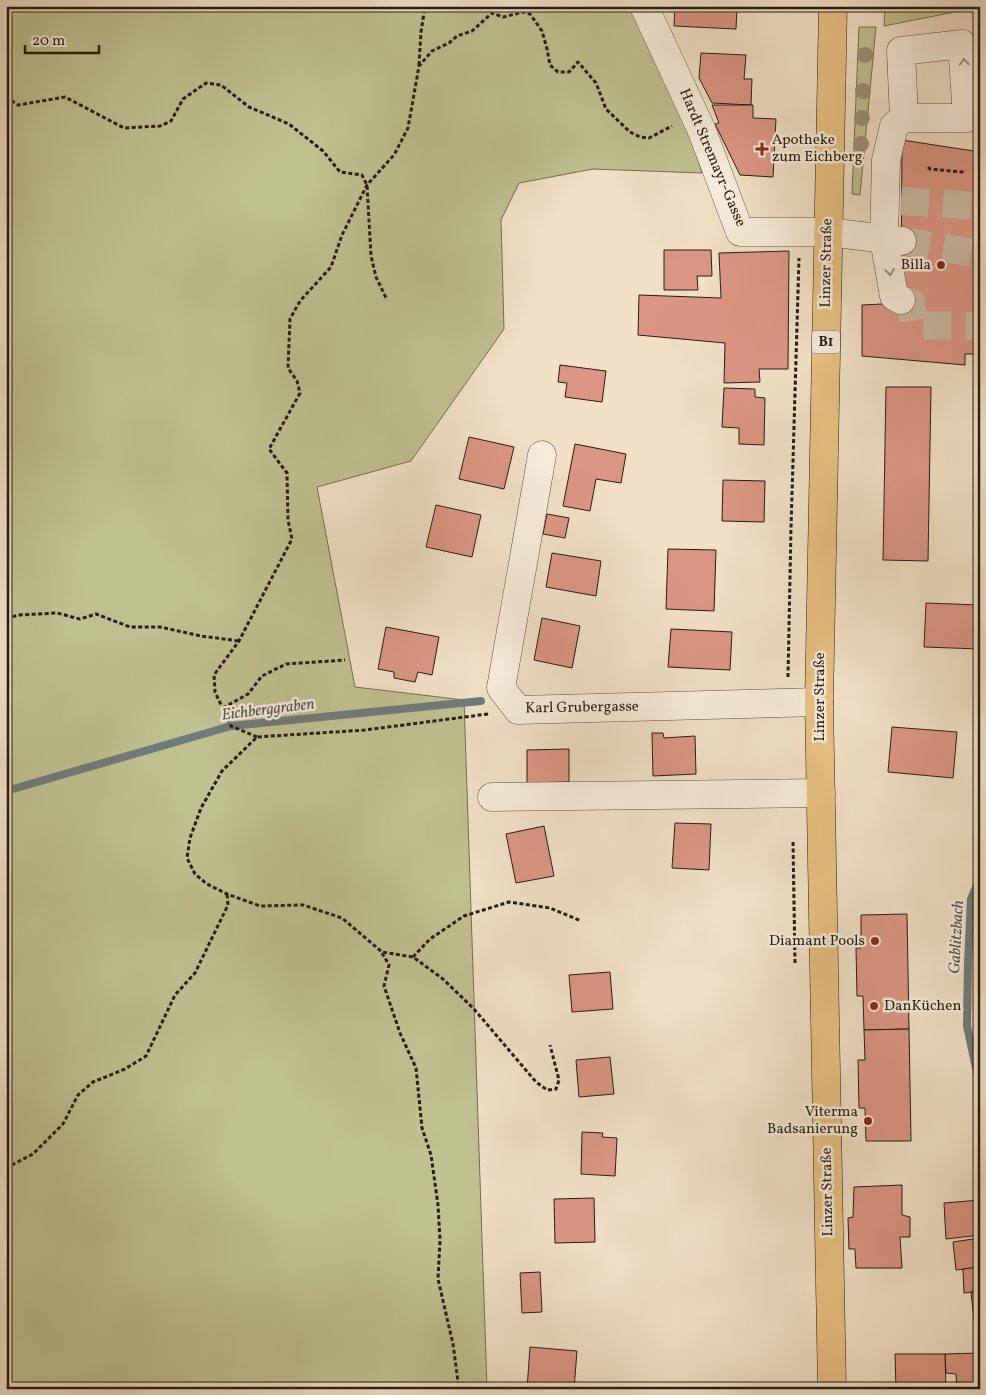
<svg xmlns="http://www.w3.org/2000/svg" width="986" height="1395" font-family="Vollkorn,serif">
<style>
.green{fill:#c0c191;stroke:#746e52}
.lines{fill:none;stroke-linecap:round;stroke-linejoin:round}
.stream{stroke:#707b7b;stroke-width:8}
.building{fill:#db9683;stroke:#271c13}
.minor-tunnel{stroke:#c9b9a2;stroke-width:28;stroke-dasharray:28 14;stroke-linecap:butt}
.minor-casing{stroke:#5a4d40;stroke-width:29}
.major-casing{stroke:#271c13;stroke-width:29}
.path{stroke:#271c13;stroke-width:3;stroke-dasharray:4 2.5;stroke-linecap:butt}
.minor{stroke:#f6ebda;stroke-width:28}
.major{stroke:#e8c083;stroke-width:28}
.tree{fill:#9b9078}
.oneway{stroke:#998e80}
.poi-dot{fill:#8f2418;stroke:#f6ebda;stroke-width:2}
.labels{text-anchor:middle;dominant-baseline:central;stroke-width:5;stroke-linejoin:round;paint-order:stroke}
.shield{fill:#f6ebda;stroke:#655a4f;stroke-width:1}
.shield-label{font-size:14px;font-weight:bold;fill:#271c13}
.poi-label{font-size:15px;fill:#271c13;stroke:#f6ebda;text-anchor:end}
.street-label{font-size:15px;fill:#271c13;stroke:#f6ebda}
.water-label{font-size:16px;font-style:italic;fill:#525350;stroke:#f6ebda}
</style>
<rect width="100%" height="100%" fill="#f1e0c6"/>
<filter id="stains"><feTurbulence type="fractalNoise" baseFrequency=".004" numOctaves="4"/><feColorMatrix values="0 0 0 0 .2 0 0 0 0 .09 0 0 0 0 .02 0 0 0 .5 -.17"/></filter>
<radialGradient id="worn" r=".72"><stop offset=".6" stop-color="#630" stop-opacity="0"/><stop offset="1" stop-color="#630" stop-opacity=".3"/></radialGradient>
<g class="green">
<polygon points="6,6 634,6 688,127 702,173 593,169 519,183 501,220 504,329 411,461 317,487 355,687 464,700 487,1389 6,1389"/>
<polygon points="885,6 969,6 970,9 884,26"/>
<polygon points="859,27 876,27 860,195 852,194"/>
</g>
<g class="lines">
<g class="stream">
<polyline points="6,791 231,726 481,701"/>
<polyline points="980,878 971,899 968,964 967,1026 980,1087"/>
</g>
</g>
<g class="building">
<polygon points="675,6 737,6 736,29 674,26"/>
<polygon points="701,53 746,55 744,79 752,79 751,105 712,103 699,78"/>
<polygon points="712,105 753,105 753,118 776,119 773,177 740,175 715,124 719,123"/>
<polygon points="902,140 980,152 980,354 965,354 965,365 862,356 862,305 901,303"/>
<polygon points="664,250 711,250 712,276 697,276 698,290 664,290"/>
<polygon points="789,251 788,369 759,369 760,382 724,383 725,343 638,335 639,295 721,298 719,253"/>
<polygon points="560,365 606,371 602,402 565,397 567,383 558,382"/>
<polygon points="886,387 931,387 928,561 883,560"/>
<polygon points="724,388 755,389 755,397 765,398 764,445 739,444 739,428 722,427"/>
<polygon points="469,437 514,447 504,489 459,479"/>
<polygon points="575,444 626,454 621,483 596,479 590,511 563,506"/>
<polygon points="723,480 765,481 764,522 722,521"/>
<polygon points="436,505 481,515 472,557 426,547"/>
<polygon points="547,514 569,518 565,538 543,534"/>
<polygon points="668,549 716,550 714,611 666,609"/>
<polygon points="552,553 601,561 596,596 546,587"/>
<polygon points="926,603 980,605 980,649 924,647"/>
<polygon points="542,618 580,626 572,668 534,660"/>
<polygon points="386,627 439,637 432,675 418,672 415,682 394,678 394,672 378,669"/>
<polygon points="671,629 732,632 730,670 668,667"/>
<polygon points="892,727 957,732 953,778 888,772"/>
<polygon points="652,733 663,733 664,738 695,736 696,774 653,776"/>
<polygon points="569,749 569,782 527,783 527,750"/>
<polygon points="675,823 711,824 709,870 672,868"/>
<polygon points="544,826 554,876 516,883 506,834"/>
<polygon points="907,914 909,1029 864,1030 863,996 857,996 856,948 861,948 861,915"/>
<polygon points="610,972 613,1009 572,1012 569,975"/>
<polygon points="909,1029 911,1141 866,1141 865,1108 859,1108 858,1060 865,1060 864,1030"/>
<polygon points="610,1057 614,1094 579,1097 576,1060"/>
<polygon points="582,1132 603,1133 602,1137 617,1138 615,1176 581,1174"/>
<polygon points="902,1185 902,1215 910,1217 910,1237 900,1237 902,1268 856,1268 855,1249 849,1249 848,1218 853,1217 854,1187"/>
<polygon points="594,1198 595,1242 555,1243 554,1199"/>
<polygon points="980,1200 980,1235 946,1239 944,1203"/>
<polygon points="980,1238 980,1267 956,1270 953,1242"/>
<polygon points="980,1267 980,1291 964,1293 963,1269"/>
<polygon points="540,1272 542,1312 522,1313 520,1273"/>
<polygon points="971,1292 980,1292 980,1319 974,1320"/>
<polygon points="530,1347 577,1351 574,1389 527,1389"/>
<polygon points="980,1353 980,1388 957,1389 956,1374 946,1373 945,1354"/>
<polygon points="895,1354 945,1354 946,1389 896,1389"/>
</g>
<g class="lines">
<g class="minor-tunnel">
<polyline points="901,201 980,206"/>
<polyline points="902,241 980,254"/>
<polyline points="901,300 911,303 914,325 980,326"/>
</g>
<g class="minor-casing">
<g id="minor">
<polyline points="644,6 702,131 740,232 828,232 902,241"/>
<polyline points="901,300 894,296 884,239 886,160 894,126 904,118 967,118 962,44 901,51 904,118"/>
<polyline points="542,455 501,688 518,710 819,702"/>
<polyline points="492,797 821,793"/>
</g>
</g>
<g class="major-casing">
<polyline id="major" points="832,1389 819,702 833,6"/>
</g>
<g class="path">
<polyline points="419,65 421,32 425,6"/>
<polyline points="6,97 18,105 65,97 124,128 160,126 171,121 183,99 206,83 221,85 249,107 289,124 323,151 340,172 362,175 367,185 371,256 376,277 387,300"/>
<polyline points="928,167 930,169 962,172 966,170"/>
<polyline points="6,618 20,615 57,613 80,619 96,614 130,627 160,627 201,636 239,641"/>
<polyline points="788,677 791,528 799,258"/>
<polyline points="223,708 248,694 262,676 286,664 345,660"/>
<polyline points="488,714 365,730 257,737 222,771 201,808 190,838 187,858 195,874 207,884 227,894 260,906 303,905 342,918 382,952 413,957 443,979 474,1009 536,1082 547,1090 556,1089 559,1080 550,1045"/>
<polyline points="257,737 231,726 215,692 214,675 239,641 292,539 288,520 287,473 269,449 300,393 297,381 288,368 290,319 300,301 331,267 342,235 367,185 394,155 408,128 419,66 432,51 449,43 457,36 472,31 492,13 503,17 524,12 530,14 542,31 547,49 550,65 558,72 569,72 578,62 596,83 606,109 630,132 640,137 649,138 672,126"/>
<polyline points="793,842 795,963"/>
<polyline points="382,953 389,965 384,986 400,1033 416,1068 422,1128 431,1155 438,1205 440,1240 438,1279 453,1344 459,1389"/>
<polyline points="413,957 430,939 464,916 509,902 550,908 581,921"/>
<polyline points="6,1168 33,1154 63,1124 78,1095 93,1082 125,1069 146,1056 175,995 195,973 228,905 227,894"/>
</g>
<use href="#minor" class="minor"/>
<use href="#major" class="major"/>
</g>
<g class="tree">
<circle cx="865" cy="55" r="8"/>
<circle cx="863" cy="91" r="8"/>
<circle cx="862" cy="118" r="8"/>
<circle cx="861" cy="144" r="8"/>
</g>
<defs><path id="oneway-chevron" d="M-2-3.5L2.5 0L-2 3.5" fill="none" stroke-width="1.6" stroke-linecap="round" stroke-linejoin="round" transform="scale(1.25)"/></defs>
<g class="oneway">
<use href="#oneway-chevron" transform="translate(964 62) rotate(-94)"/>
<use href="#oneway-chevron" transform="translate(890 272) rotate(81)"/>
</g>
<g class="poi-dot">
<path d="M759.5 141.5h5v5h5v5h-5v5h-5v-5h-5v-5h5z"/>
<circle cx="941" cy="265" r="5"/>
<circle cx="875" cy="941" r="5"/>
<circle cx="874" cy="1006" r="5"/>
<circle cx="868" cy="1121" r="5"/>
</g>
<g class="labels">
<rect class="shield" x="812" y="330.5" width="28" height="23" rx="4"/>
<g class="shield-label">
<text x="826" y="342">B1</text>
</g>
<g class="poi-label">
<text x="772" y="140" text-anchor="start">Apotheke<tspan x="772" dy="17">zum Eichberg</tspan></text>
<text x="931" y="265">Billa</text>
<text x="865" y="941">Diamant Pools</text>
<text x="884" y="1006" text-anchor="start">DanKüchen</text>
<text x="858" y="1112">Viterma<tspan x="858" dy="17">Badsanierung</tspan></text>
</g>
<g class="street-label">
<text transform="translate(712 158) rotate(67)">Hardt Stremayr-Gasse</text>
<text transform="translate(827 263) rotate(-89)">Linzer Straße</text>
<text transform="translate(820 697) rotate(-90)">Linzer Straße</text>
<text transform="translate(582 708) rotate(-1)">Karl Grubergasse</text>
<text transform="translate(828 1192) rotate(-91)">Linzer Straße</text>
</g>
<g class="water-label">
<text transform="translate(268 710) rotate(-7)">Eichberggraben</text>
<text transform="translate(957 937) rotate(-87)">Gablitzbach</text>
</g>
</g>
<rect width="986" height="1395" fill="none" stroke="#f1e0c6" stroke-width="25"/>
<rect x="8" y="8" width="971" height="1380" fill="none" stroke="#271c13" stroke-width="2.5"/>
<rect x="12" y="12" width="961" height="1370" fill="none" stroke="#271c13"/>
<path d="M25 45v8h74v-8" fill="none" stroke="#271c13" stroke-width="2.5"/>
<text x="32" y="45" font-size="15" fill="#271c13" stroke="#f6ebda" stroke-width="4" paint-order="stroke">20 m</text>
<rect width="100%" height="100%" filter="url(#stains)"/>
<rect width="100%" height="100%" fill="url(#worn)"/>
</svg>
